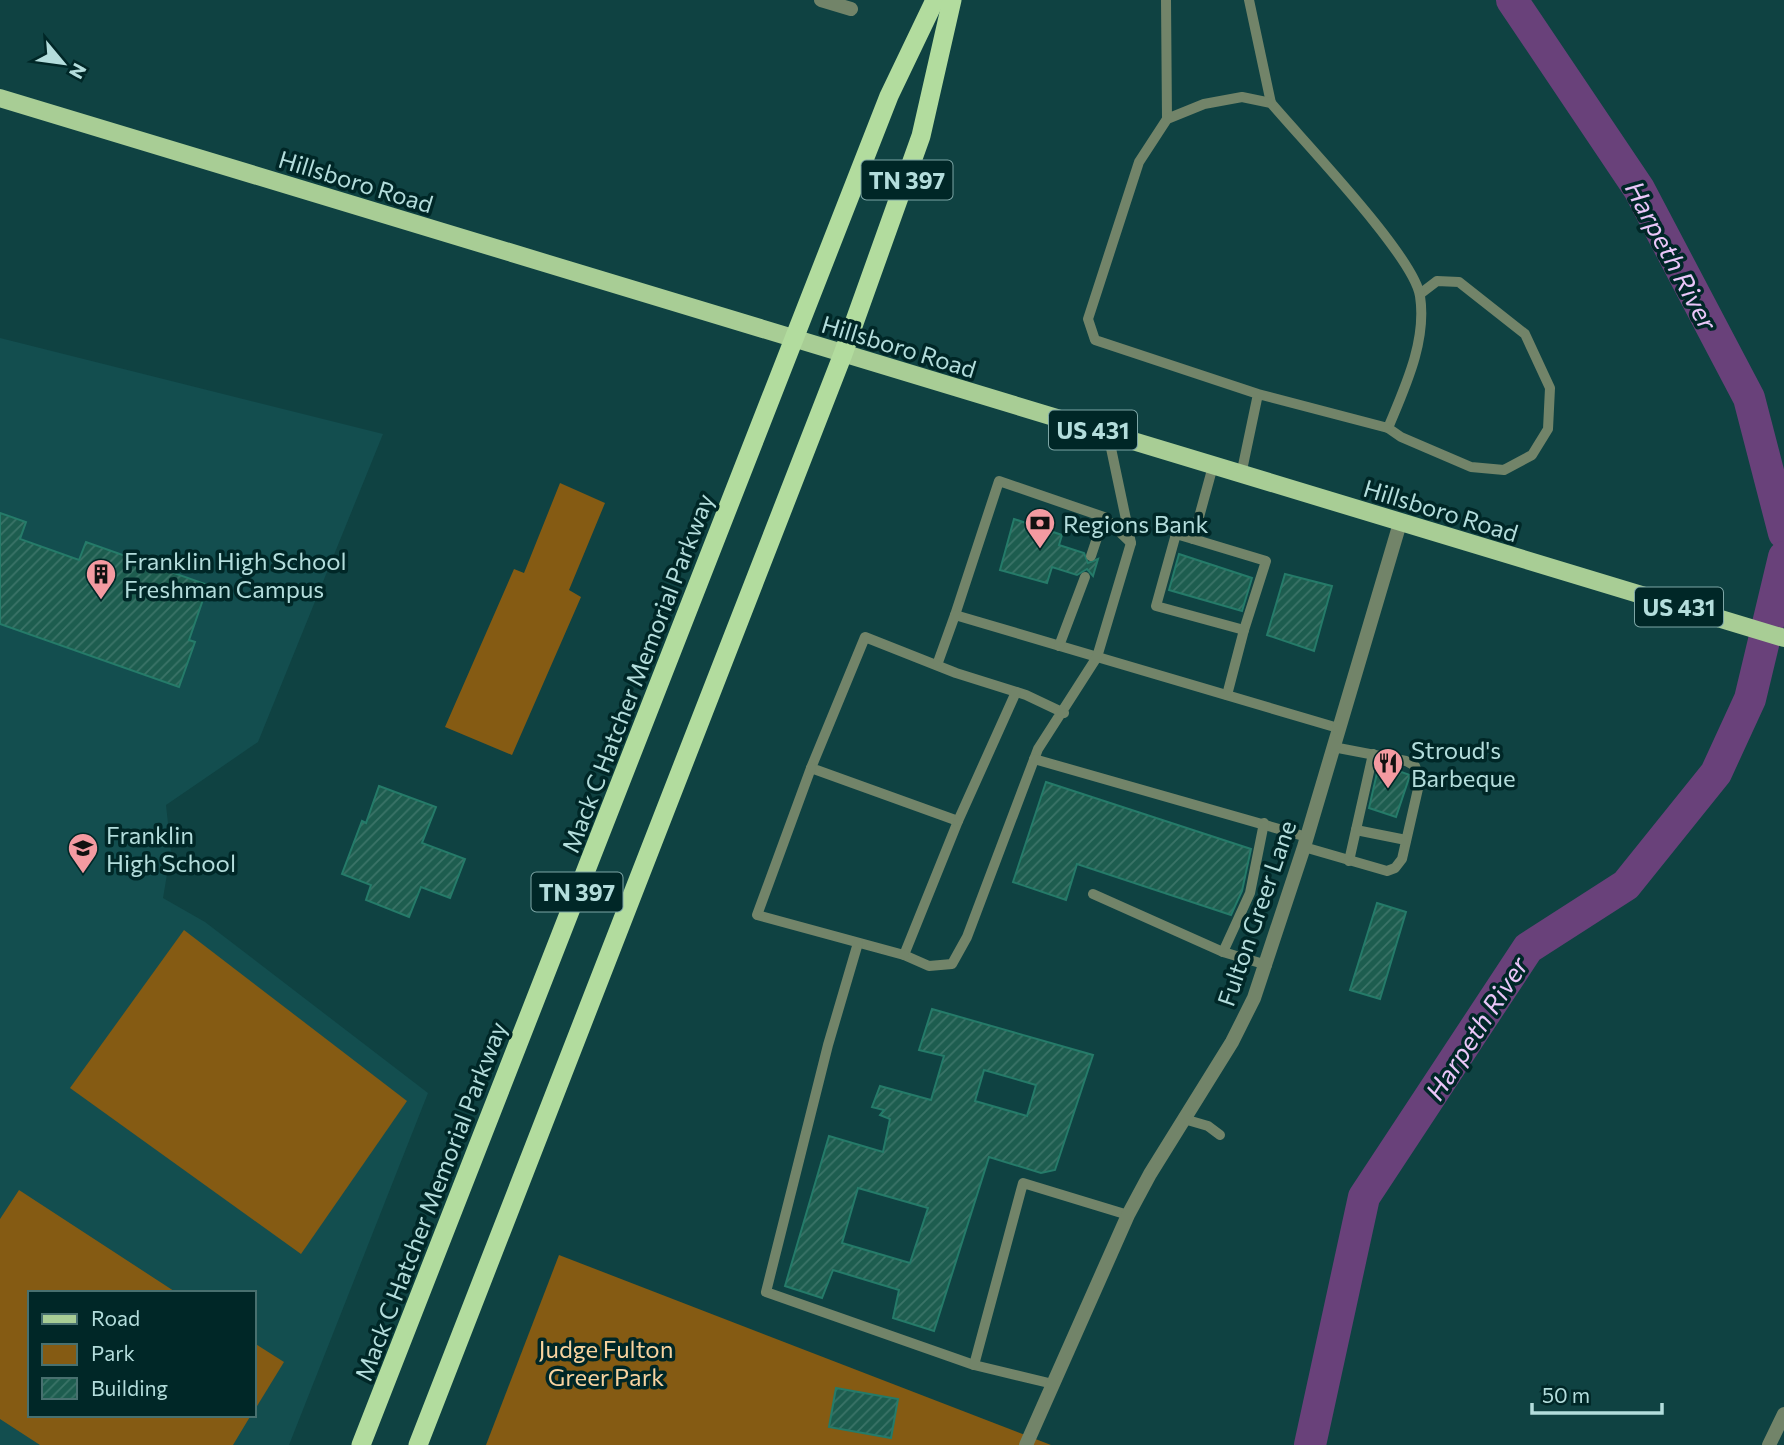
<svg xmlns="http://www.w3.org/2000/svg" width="1784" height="1445" font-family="Commissioner,sans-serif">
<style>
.built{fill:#134e4f;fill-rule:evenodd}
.green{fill:#855b13}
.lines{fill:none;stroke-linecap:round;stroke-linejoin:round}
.river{stroke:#69417a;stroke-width:32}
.building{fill:url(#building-hatch);stroke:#257b69;stroke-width:2;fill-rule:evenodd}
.service{stroke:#728469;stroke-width:10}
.minor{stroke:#728469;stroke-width:14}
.primary{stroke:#a8cd95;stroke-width:18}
.trunk{stroke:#b2dc9e;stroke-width:19}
.labels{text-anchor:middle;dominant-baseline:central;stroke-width:7;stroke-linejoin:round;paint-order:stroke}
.shield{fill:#002727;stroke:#7da6a6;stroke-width:2}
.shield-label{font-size:23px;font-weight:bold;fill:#b3dddc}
.street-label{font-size:24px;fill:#b3dddc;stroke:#002727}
.poi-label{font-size:24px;fill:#b3dddc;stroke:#002727;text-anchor:start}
.park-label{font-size:24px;fill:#f8d39f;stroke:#002727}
.water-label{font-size:26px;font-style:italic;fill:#eac6f9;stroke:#002727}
</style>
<defs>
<pattern id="building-hatch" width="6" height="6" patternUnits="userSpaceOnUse" patternTransform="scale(1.75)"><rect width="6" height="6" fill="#1d5d4f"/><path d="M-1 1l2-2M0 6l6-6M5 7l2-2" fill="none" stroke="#3b7468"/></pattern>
</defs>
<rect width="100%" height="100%" fill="#0f4242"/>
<path class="built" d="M0 338 383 434 258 742 166 805 171 851 163 898 205 922 428 1093 289 1445H0ZM30 1293H254V1415H30Z"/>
<g class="green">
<polygon points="560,483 605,503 569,590 581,597 512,755 445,727 514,569 524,573"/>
<polygon points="184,930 407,1101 301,1254 70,1088"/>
<polygon points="19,1190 177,1293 30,1293 30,1415 251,1415 233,1445 40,1445 0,1419 0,1219"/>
<polygon points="559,1255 1051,1445 486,1445"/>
<polygon points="254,1343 284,1362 254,1411"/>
</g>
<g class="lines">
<g class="river">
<polyline points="1512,0 1639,189 1749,398 1784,533"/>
<polyline points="1310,1445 1364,1197 1528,948 1626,885 1716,773 1750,699 1784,557"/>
</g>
</g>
<g class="building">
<polygon points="0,513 26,522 20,539 79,560 86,542 208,585 189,640 195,642 179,687 0,624"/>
<polygon points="1014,519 1062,535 1059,545 1084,553 1088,563 1098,559 1093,576 1087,569 1077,575 1052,567 1047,583 1000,570"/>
<polygon points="1179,554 1252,578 1242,611 1169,590"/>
<polygon points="1285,574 1332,586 1314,651 1267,635"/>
<polygon points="1379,764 1410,775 1396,817 1369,808"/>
<polygon points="1046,782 1251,849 1242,891 1231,915 1077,864 1066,900 1013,882"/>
<polygon points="379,786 436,807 422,843 465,859 450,898 421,887 409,917 366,900 371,885 342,874 362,821 366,823"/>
<polygon points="1377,903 1406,912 1380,999 1350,990"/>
<path d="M932 1009 1093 1055 1055 1170 1041 1173 989 1157 934 1331 893 1318 899 1290 833 1270 822 1298 785 1286 829 1136 883 1152 890 1119 880 1115 884 1110 872 1107 880 1086 931 1100 944 1056 919 1050ZM984 1070 1036 1085 1027 1116 975 1101ZM858 1188 928 1208 910 1263 842 1243Z"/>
<polygon points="836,1388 898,1399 891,1438 829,1427"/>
</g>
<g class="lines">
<g class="service">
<polyline points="1166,0 1167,119"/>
<polyline points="1249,0 1271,103"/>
<polyline points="1388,428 1401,437 1471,467 1504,470 1532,455 1548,429 1550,388 1525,334 1459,282 1437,281 1420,294"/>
<polyline points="1213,466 1193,539 1176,534 1156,606 1244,630 1227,695"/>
<path d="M1241 475 1258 394 1388 428C1405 387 1427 341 1420 296 1414 256 1302 140 1271 103L1242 97 1204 104 1167 119 1139 162 1088 319 1095 340 1258 394"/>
<polyline points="1193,539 1266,561 1244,630"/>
<polyline points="1131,543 1104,517 999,481 955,615 1338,728"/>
<polyline points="1091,556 1104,517"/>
<polyline points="1059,646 1085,577"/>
<polyline points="937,665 955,615"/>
<polyline points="1064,713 1026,695 956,673 865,637 811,768 958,821 904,955 929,966 952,964 967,937 1038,749 1097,657 1131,543 1108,434"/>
<polyline points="1034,759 1307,837"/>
<polyline points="811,768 757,915 904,955"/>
<polyline points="958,821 1016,692"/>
<polyline points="1356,830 1406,840"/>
<polyline points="1304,847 1387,871 1395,868 1402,859 1420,780 1415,766 1406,761 1333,747"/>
<polyline points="1349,861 1373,754"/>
<polyline points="1093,894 1223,952 1267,965"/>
<polyline points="858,943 828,1045 766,1292 974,1365 1053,1384"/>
<polyline points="1223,952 1250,893 1264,823"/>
<polyline points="1184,1119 1208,1126 1220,1135"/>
<polyline points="974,1365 1023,1183 1128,1215"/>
</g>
<g class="minor">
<polyline points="821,0 851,9"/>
<polyline points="1026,1445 1128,1215 1150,1174 1232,1042 1254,998 1304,847 1400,523"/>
<polyline points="1769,1445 1784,1414"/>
</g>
<polyline class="primary" points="0,98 1784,638"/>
<g class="trunk">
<polyline points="361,1445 889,96 935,0"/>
<polyline points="418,1445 843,354 921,136 952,0"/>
</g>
</g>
<defs>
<g id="bank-pin" transform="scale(1.575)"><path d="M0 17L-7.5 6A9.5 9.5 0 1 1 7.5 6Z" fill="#f49aa1" stroke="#002727"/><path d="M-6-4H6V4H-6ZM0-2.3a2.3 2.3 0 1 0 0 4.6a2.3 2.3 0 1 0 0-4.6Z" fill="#111"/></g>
<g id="building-pin" transform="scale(1.575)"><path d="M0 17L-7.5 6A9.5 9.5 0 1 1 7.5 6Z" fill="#f49aa1" stroke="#002727"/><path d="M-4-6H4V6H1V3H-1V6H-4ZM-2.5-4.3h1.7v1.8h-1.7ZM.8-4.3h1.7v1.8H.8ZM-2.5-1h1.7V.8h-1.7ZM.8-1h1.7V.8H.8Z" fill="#111"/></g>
<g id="restaurant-pin" transform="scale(1.575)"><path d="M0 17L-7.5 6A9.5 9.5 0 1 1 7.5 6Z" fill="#f49aa1" stroke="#002727"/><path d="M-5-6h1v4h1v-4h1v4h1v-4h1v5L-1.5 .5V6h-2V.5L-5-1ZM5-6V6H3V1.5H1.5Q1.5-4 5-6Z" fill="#111"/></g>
<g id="school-pin" transform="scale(1.575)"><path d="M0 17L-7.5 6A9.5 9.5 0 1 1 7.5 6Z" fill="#f49aa1" stroke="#002727"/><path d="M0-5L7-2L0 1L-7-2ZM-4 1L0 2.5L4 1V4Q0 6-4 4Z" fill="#111"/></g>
</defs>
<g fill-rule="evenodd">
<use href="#bank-pin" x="1040" y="523"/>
<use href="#building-pin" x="101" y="574"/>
<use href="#restaurant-pin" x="1388" y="763"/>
<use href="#school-pin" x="83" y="848"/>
</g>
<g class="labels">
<g class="shield">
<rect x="861.5" y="160.5" width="91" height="39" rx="5"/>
<rect x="1049" y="410.5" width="88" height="39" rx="5"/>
<rect x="1635" y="587.5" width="88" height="39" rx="5"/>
<rect x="531.5" y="872.5" width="91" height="39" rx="5"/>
</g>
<g class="shield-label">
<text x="907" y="180">TN 397</text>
<text x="1093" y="430">US 431</text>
<text x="1679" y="607">US 431</text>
<text x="577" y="892">TN 397</text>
</g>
<g class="street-label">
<text transform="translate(356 181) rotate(17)">Hillsboro Road</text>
<text transform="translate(899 346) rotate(17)">Hillsboro Road</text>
<text transform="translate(1441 510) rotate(17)">Hillsboro Road</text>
<text transform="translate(637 673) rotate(-69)">Mack C Hatcher Memorial Parkway</text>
<text transform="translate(1256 913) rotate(-71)">Fulton Greer Lane</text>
<text transform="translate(430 1201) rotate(-69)">Mack C Hatcher Memorial Parkway</text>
</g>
<g class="poi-label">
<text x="1063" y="523">Regions Bank</text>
<text x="124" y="560">Franklin High School<tspan x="124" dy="28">Freshman Campus</tspan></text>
<text x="1411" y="749">Stroud's<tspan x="1411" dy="28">Barbeque</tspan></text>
<text x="106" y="834">Franklin<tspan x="106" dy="28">High School</tspan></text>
</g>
<g class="park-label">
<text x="606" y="1348">Judge Fulton<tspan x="606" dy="28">Greer Park</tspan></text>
</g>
<g class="water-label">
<text transform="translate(1672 255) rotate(62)">Harpeth River</text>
<text transform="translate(1476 1028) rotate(-57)">Harpeth River</text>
</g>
</g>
<rect x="28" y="1291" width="228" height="126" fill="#002727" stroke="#48706f" stroke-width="2"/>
<rect x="42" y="1314" width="35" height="10" fill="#a8cd95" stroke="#48706f" stroke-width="2"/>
<text x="91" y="1326" font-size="21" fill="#b3dddc">Road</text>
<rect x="42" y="1344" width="35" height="21" fill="#855b13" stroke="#48706f" stroke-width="2"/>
<text x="91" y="1361" font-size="21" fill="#b3dddc">Park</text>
<rect x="42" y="1378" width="35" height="21" fill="url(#building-hatch)" stroke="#48706f" stroke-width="2"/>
<text x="91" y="1396" font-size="21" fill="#b3dddc">Building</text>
<g transform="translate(63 63) rotate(119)" stroke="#002727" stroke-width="5" paint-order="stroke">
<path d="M0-5L12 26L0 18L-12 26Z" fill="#b3dddc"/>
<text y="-10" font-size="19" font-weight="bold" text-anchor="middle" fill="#b3dddc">N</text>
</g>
<path d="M1532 1403v10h130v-10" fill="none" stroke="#b3dddc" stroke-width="3.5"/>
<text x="1542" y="1403" font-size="21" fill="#b3dddc" stroke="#002727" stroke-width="5" paint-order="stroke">50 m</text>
</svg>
